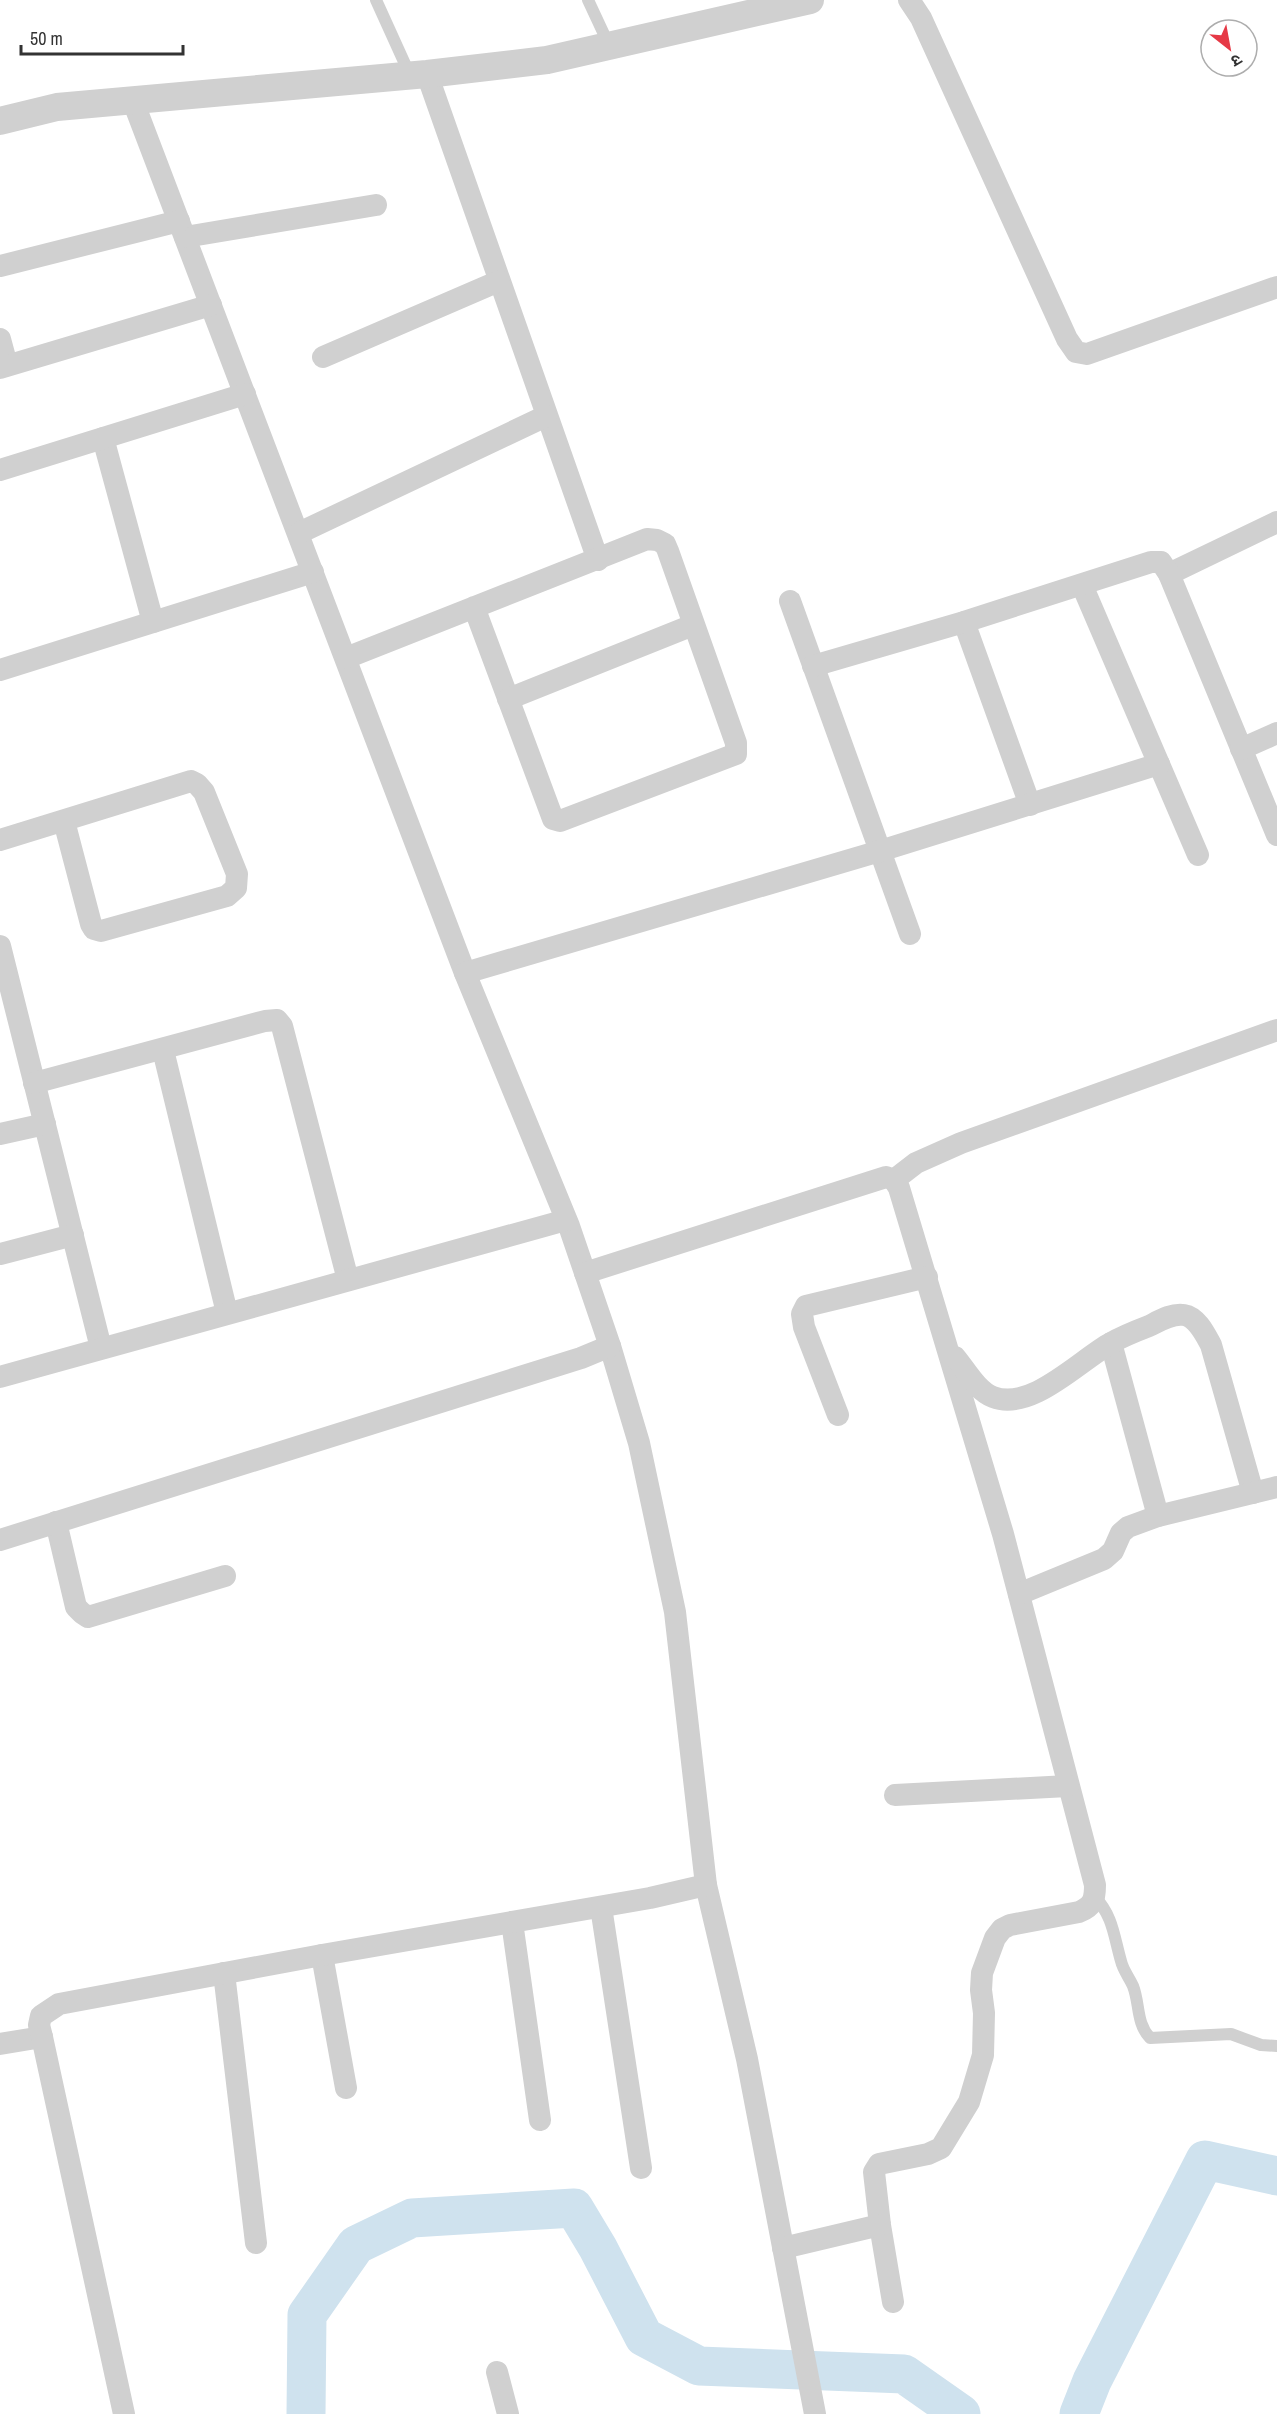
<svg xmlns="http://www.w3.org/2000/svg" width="1277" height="2414" font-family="'Archivo Narrow','Noto Sans Devanagari',sans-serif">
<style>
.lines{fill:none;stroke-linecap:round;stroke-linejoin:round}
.river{stroke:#cfe2ee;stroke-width:39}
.service{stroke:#d0d0d0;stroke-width:12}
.minor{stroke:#d0d0d0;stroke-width:22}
.tertiary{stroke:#d0d0d0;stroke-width:28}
</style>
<rect width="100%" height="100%" fill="#fff"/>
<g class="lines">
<g class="river">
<polyline points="306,2414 307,2315 356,2245 412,2218 574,2208 598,2248 644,2337 699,2366 904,2374 961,2414"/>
<polyline points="1079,2414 1092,2381 1205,2160 1277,2176"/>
</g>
<g class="service">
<polyline points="376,0 410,75"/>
<polyline points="588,0 609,45"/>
<path d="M1095 1897C1113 1916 1114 1937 1121 1961 1123 1970 1129 1977 1133 1986 1140 2004 1136 2023 1150 2038L1231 2034 1261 2045 1277 2046"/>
</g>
<g class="minor">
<polyline points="909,0 921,18 1067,339 1076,352 1087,354 1277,287"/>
<polyline points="427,74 598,560"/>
<polyline points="133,101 465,973 569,1226 610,1346 639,1443 675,1612 706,1885 747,2059 815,2414"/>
<polyline points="185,237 376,205"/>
<polyline points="0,266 179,221"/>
<polyline points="0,339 7,365"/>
<polyline points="323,357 499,281"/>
<polyline points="0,368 211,305"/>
<polyline points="103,438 153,622"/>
<polyline points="0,470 245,394"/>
<polyline points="299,533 546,416"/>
<polyline points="1169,574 1277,522"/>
<polyline points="1082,585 1198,855"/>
<polyline points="790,601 910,934"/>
<polyline points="964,622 1030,805"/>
<polyline points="346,658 647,539 657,540 665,544 668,551 736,743 736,754 560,821 553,819 474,607"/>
<polyline points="813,666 964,622 1151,562 1161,562 1169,574 1277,835"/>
<polyline points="0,670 313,572"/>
<polyline points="508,699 693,625"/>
<polyline points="1241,749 1277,733"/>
<polyline points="0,840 191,781 197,784 204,792 237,874 236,888 227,896 101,931 94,929 91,924 64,821"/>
<polyline points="0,946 101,1348"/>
<polyline points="465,973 880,851 1159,764"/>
<polyline points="163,1050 227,1313"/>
<polyline points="34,1083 265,1021 277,1020 282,1026 348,1280"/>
<polyline points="0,1134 45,1124"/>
<polyline points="894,1180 916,1163 961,1143 1277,1030"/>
<polyline points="0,1254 73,1235"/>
<path d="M585 1273 886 1177 894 1180 899 1188 1003 1534 1095 1885C1095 1900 1093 1906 1079 1912L1010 1925 1002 1929 995 1938 982 1973 981 1990 984 2013 983 2055 969 2102 941 2148 928 2154 879 2164 874 2172 880 2225 893 2302"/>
<polyline points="1111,1343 1158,1516"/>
<path d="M955 1357C966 1370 977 1391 993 1397 1031 1412 1080 1360 1111 1343 1123 1336 1136 1331 1149 1326 1159 1321 1172 1313 1184 1315 1197 1317 1205 1334 1211 1345L1253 1493"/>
<polyline points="0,1377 566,1220"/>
<polyline points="838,1415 804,1327 802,1314 806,1306 927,1277"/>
<polyline points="56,1522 76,1607 82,1613 88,1617 225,1576"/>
<polyline points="0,1540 581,1358 610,1346"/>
<polyline points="1019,1594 1104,1559 1113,1551 1121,1533 1128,1527 1158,1516 1277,1487"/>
<polyline points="895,1795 1068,1786"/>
<polyline points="601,1907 641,2168"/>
<polyline points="512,1922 540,2120"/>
<polyline points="322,1955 346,2088"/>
<polyline points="224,1973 256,2243"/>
<polyline points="0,2044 42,2037"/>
<polyline points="783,2248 880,2225"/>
<polyline points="497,2372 508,2414"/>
<polyline points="124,2414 42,2037 39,2025 41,2016 59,2004 322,1955 650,1898 706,1885"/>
</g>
<polyline class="tertiary" points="0,121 57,107 427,74 547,60 810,0"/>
</g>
<g transform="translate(1229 48) rotate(149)"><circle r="28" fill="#ffffff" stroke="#adadad" stroke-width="1.5"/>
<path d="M0-4.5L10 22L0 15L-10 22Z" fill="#e63946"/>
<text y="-9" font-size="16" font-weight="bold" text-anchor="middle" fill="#333333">उ</text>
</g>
<path d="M21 45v9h162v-9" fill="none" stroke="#333333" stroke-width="3"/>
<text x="30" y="45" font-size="18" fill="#333333" stroke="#ffffff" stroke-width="4.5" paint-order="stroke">50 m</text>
</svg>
